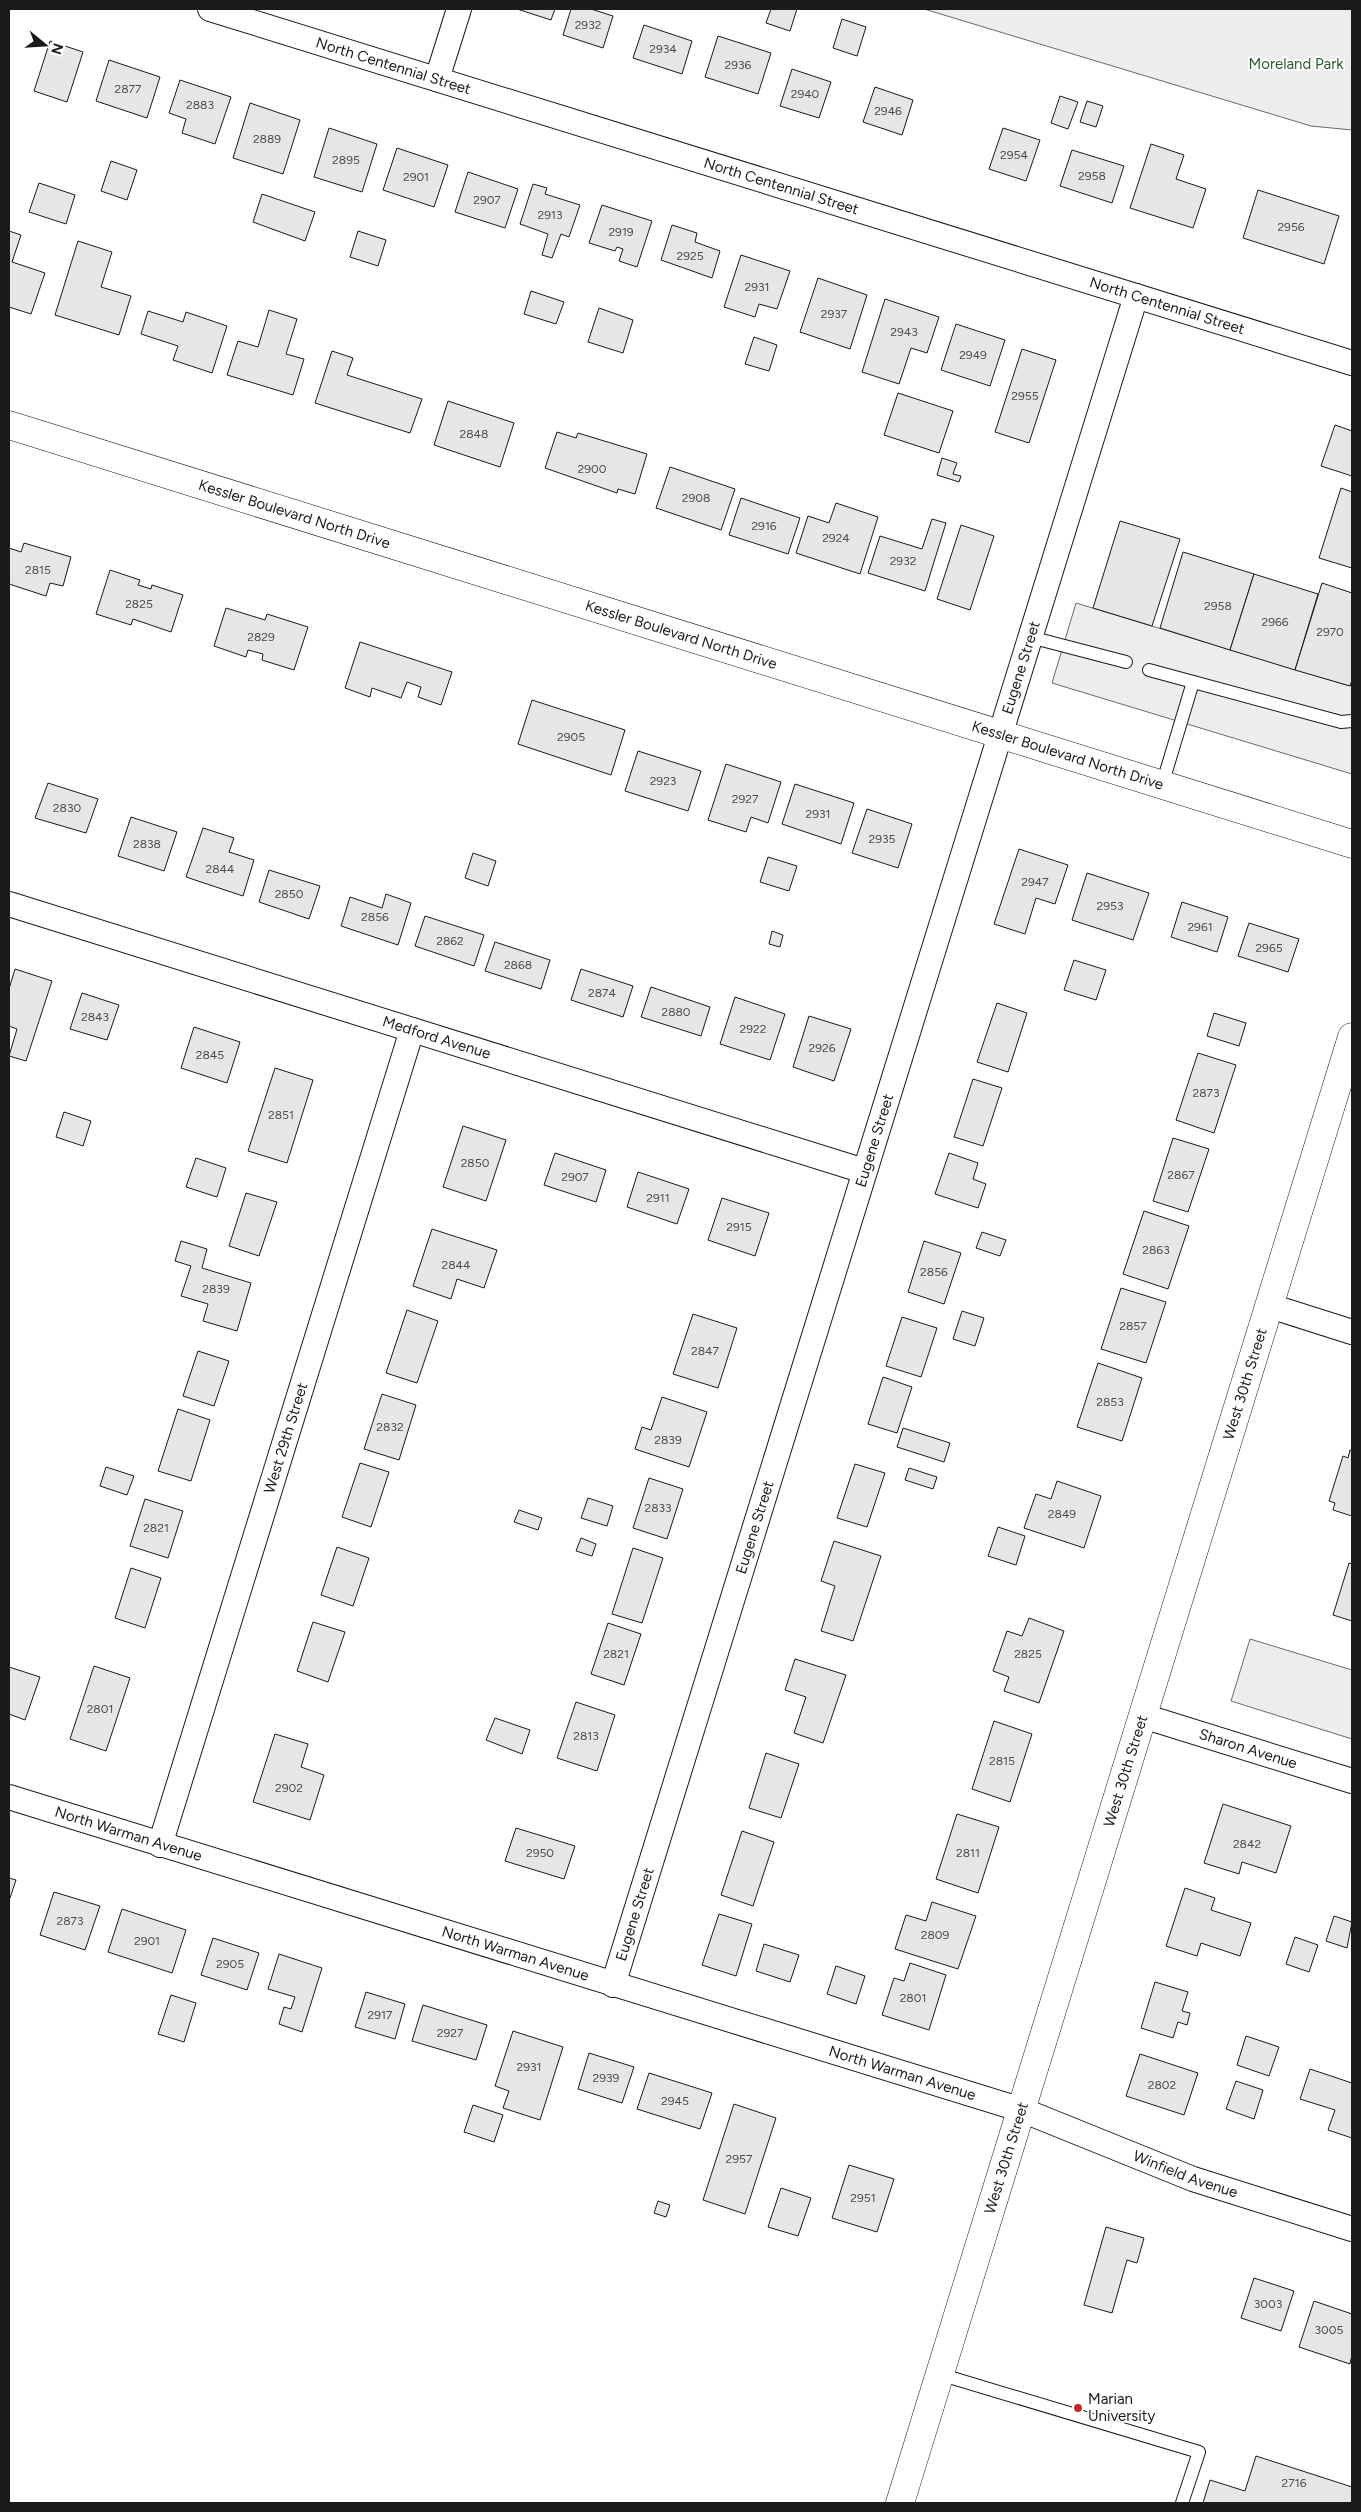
<svg xmlns="http://www.w3.org/2000/svg" width="1361" height="2512" font-family="Figtree,sans-serif">
<style>
.built{fill:#ededed;stroke:#6a6a6a}
.building{fill:#e6e6e6;stroke:#1a1a1a}
.lines{fill:none;stroke-linecap:round;stroke-linejoin:round}
.lane-casing{stroke:#1a1a1a;stroke-width:14}
.street-casing{stroke:#1a1a1a;stroke-width:26}
.secondary-casing{stroke:#1a1a1a;stroke-width:29}
.lane{stroke:#fff;stroke-width:12}
.street{stroke:#fff;stroke-width:24}
.secondary{stroke:#fff;stroke-width:28}
.poi-dot{fill:#c62828;stroke:#fff;stroke-width:2}
.labels{text-anchor:middle;dominant-baseline:central;stroke-width:4;stroke-linejoin:round;paint-order:stroke}
.number-label{font-size:12px;fill:#4d4d4d}
.park-label{font-size:15px;fill:#2b5a34;stroke:#fff}
.street-label{font-size:15px;fill:#1a1a1a;stroke:#fff}
.poi-label{font-size:15px;fill:#1a1a1a;stroke:#fff;text-anchor:start}
</style>
<rect width="100%" height="100%" fill="#fff"/>
<g class="built">
<polygon points="924,9 1352,9 1352,130 1311,126"/>
<polygon points="1076,603 1350,686 1352,680 1352,774 1052,683"/>
<polygon points="1250,1639 1352,1670 1352,1739 1231,1701"/>
</g>
<g class="building">
<polygon points="517,9 555,9 551,20"/>
<polygon points="571,9 591,9 613,16 603,48 563,35"/>
<polygon points="771,9 797,9 790,31 766,23"/>
<polygon points="842,19 866,27 857,56 833,48"/>
<polygon points="644,25 692,41 682,74 633,58"/>
<polygon points="718,36 771,53 758,94 705,77"/>
<polygon points="50,41 83,52 67,102 34,91"/>
<polygon points="109,60 160,77 147,118 96,101"/>
<polygon points="792,69 831,82 819,118 780,106"/>
<polygon points="180,80 231,97 215,144 182,133 186,119 169,113"/>
<polygon points="875,87 913,100 902,135 863,122"/>
<polygon points="1060,96 1078,102 1068,129 1051,123"/>
<polygon points="1087,101 1103,106 1096,127 1080,122"/>
<polygon points="250,103 300,120 283,174 233,158"/>
<polygon points="329,128 377,144 362,192 314,177"/>
<polygon points="1003,128 1040,140 1026,181 989,169"/>
<polygon points="1151,144 1184,155 1176,179 1206,189 1193,228 1130,208"/>
<polygon points="397,148 448,165 434,207 383,190"/>
<polygon points="1072,150 1124,166 1112,203 1060,186"/>
<polygon points="111,161 137,170 127,200 101,191"/>
<polygon points="468,172 518,189 505,228 455,212"/>
<polygon points="39,183 75,195 66,224 29,212"/>
<polygon points="533,184 547,188 545,194 580,205 569,237 561,234 552,258 542,255 548,234 520,224"/>
<polygon points="1258,190 1339,216 1324,264 1243,238"/>
<polygon points="262,194 315,212 305,241 253,222"/>
<polygon points="602,205 652,221 637,267 619,261 623,249 617,247 615,251 589,243"/>
<polygon points="672,225 697,233 695,242 720,251 712,278 661,260"/>
<polygon points="9,231 21,235 12,262 45,273 31,314 9,307"/>
<polygon points="358,231 386,240 378,266 350,257"/>
<polygon points="78,241 112,252 101,287 131,296 119,335 55,315"/>
<polygon points="741,255 790,271 777,309 759,304 755,317 724,307"/>
<polygon points="818,278 867,295 850,349 800,332"/>
<polygon points="531,291 564,302 556,324 524,314"/>
<polygon points="885,299 939,317 927,353 911,348 899,384 862,372"/>
<polygon points="599,308 633,320 623,353 588,342"/>
<polygon points="269,310 297,319 286,354 304,359 293,395 227,375 238,341 258,347"/>
<polygon points="148,311 183,322 186,312 227,326 212,373 173,360 178,346 141,334"/>
<polygon points="956,324 1005,340 990,386 941,370"/>
<polygon points="754,337 777,345 769,371 745,364"/>
<polygon points="1022,349 1056,360 1029,443 995,432"/>
<polygon points="332,351 353,358 347,375 422,399 410,433 315,403"/>
<polygon points="898,393 953,411 939,453 884,435"/>
<polygon points="448,401 514,423 500,467 434,445"/>
<polygon points="1335,425 1352,431 1352,476 1321,466"/>
<polygon points="557,432 576,438 578,433 647,454 635,494 618,489 617,493 545,468"/>
<polygon points="942,458 957,463 953,474 961,476 959,482 937,475"/>
<polygon points="670,467 735,489 721,530 656,508"/>
<polygon points="1341,488 1352,492 1352,568 1319,558"/>
<polygon points="741,498 800,518 788,554 729,535"/>
<polygon points="836,503 878,517 860,574 796,553 808,516 829,523"/>
<polygon points="932,519 946,523 925,591 868,573 880,536 922,549"/>
<polygon points="1120,521 1180,539 1152,626 1093,608"/>
<polygon points="961,525 994,536 970,610 937,599"/>
<polygon points="24,543 71,557 63,586 50,583 46,596 9,584 9,548 21,552"/>
<polygon points="1183,552 1254,574 1230,650 1160,628"/>
<polygon points="110,570 140,580 138,585 151,589 152,585 183,595 171,632 133,619 131,625 96,614"/>
<polygon points="1254,574 1318,594 1295,670 1230,650"/>
<polygon points="1322,583 1352,593 1352,680 1350,686 1295,670"/>
<polygon points="226,608 265,620 267,614 308,627 294,670 262,660 263,654 248,650 246,657 214,646"/>
<polygon points="360,642 452,672 441,705 418,697 421,687 407,682 401,698 372,688 370,697 345,688"/>
<polygon points="532,700 625,730 611,775 518,744"/>
<polygon points="638,751 701,771 688,811 625,791"/>
<polygon points="726,764 781,782 768,823 751,817 746,832 708,820"/>
<polygon points="48,783 98,799 86,833 35,818"/>
<polygon points="795,784 854,803 841,844 782,824"/>
<polygon points="867,809 912,824 898,868 852,853"/>
<polygon points="131,817 177,832 164,871 118,856"/>
<polygon points="203,828 234,838 229,852 254,860 243,896 186,877"/>
<polygon points="1019,849 1068,865 1055,904 1036,898 1025,934 994,924"/>
<polygon points="473,853 496,861 488,886 465,878"/>
<polygon points="768,857 797,866 789,891 760,882"/>
<polygon points="269,870 320,886 309,919 259,902"/>
<polygon points="1087,873 1149,893 1133,940 1072,920"/>
<polygon points="386,894 411,903 398,945 341,926 350,897 382,908"/>
<polygon points="1182,902 1228,917 1217,952 1171,937"/>
<polygon points="425,916 484,935 474,966 415,946"/>
<polygon points="1249,923 1299,939 1288,972 1238,956"/>
<polygon points="772,931 783,935 780,947 769,944"/>
<polygon points="495,942 550,960 541,989 485,971"/>
<polygon points="1074,960 1106,970 1096,1000 1064,990"/>
<polygon points="15,969 52,981 26,1061 9,1056 17,1029 9,1026 9,989"/>
<polygon points="581,969 633,986 623,1017 571,1000"/>
<polygon points="651,987 710,1007 701,1036 641,1017"/>
<polygon points="82,993 119,1005 107,1040 70,1029"/>
<polygon points="735,997 785,1014 770,1060 720,1044"/>
<polygon points="997,1003 1027,1013 1008,1072 977,1062"/>
<polygon points="1214,1013 1246,1023 1239,1046 1207,1036"/>
<polygon points="809,1016 851,1029 834,1081 793,1067"/>
<polygon points="194,1027 240,1042 227,1083 181,1068"/>
<polygon points="1198,1053 1236,1065 1214,1133 1176,1120"/>
<polygon points="275,1068 313,1080 287,1163 248,1151"/>
<polygon points="973,1079 1002,1088 983,1146 954,1137"/>
<polygon points="64,1112 91,1121 83,1146 56,1137"/>
<polygon points="463,1126 506,1140 486,1201 443,1187"/>
<polygon points="1173,1138 1209,1149 1188,1212 1153,1201"/>
<polygon points="555,1153 606,1170 596,1202 544,1185"/>
<polygon points="949,1153 978,1163 973,1179 986,1184 978,1208 935,1194"/>
<polygon points="196,1158 226,1168 217,1197 186,1187"/>
<polygon points="638,1172 689,1189 677,1224 627,1207"/>
<polygon points="246,1193 277,1202 259,1256 229,1246"/>
<polygon points="722,1198 769,1213 755,1256 708,1240"/>
<polygon points="1144,1211 1189,1226 1168,1289 1123,1274"/>
<polygon points="432,1229 497,1250 484,1288 457,1279 451,1299 413,1286"/>
<polygon points="982,1232 1006,1240 1000,1256 976,1248"/>
<polygon points="181,1241 207,1249 202,1268 251,1283 237,1331 203,1321 208,1304 181,1296 191,1266 175,1261"/>
<polygon points="924,1241 961,1253 944,1304 908,1292"/>
<polygon points="1121,1288 1166,1302 1146,1363 1101,1349"/>
<polygon points="407,1310 438,1321 417,1383 386,1373"/>
<polygon points="962,1311 984,1318 975,1346 953,1339"/>
<polygon points="693,1314 737,1328 718,1388 673,1374"/>
<polygon points="902,1317 937,1328 921,1377 886,1366"/>
<polygon points="198,1351 229,1361 214,1406 183,1396"/>
<polygon points="1098,1363 1142,1378 1122,1441 1077,1427"/>
<polygon points="883,1377 912,1387 897,1433 868,1424"/>
<polygon points="382,1394 416,1405 399,1460 364,1449"/>
<polygon points="662,1397 707,1412 689,1467 635,1449 642,1427 651,1430"/>
<polygon points="178,1409 210,1420 191,1481 158,1471"/>
<polygon points="903,1428 950,1443 944,1462 897,1447"/>
<polygon points="1350,1450 1352,1451 1352,1516 1333,1510 1335,1503 1329,1501 1343,1456 1348,1458"/>
<polygon points="360,1463 389,1472 371,1527 342,1517"/>
<polygon points="855,1464 885,1473 867,1527 837,1518"/>
<polygon points="106,1467 134,1476 127,1495 100,1486"/>
<polygon points="909,1468 937,1477 933,1489 905,1480"/>
<polygon points="649,1478 683,1489 667,1539 633,1528"/>
<polygon points="1057,1481 1101,1496 1084,1548 1024,1528 1036,1494 1051,1499"/>
<polygon points="588,1498 613,1506 607,1526 581,1518"/>
<polygon points="145,1499 183,1511 168,1558 130,1546"/>
<polygon points="519,1510 542,1518 538,1530 514,1522"/>
<polygon points="998,1527 1025,1536 1016,1565 988,1556"/>
<polygon points="581,1538 596,1544 592,1556 576,1551"/>
<polygon points="834,1541 881,1556 853,1641 821,1631 835,1586 821,1581"/>
<polygon points="337,1547 369,1558 353,1606 321,1595"/>
<polygon points="633,1548 663,1558 642,1623 612,1614"/>
<polygon points="1349,1563 1352,1564 1352,1621 1333,1615"/>
<polygon points="131,1568 161,1578 145,1628 115,1618"/>
<polygon points="1029,1618 1064,1631 1039,1703 1004,1691 1009,1677 993,1671 1007,1631 1022,1636"/>
<polygon points="313,1622 345,1632 328,1682 297,1671"/>
<polygon points="608,1623 641,1634 624,1685 591,1674"/>
<polygon points="795,1659 846,1675 823,1743 794,1733 806,1697 785,1690"/>
<polygon points="94,1666 130,1678 106,1751 70,1739"/>
<polygon points="9,1667 40,1677 25,1720 9,1714"/>
<polygon points="576,1702 615,1715 597,1771 557,1758"/>
<polygon points="495,1718 530,1730 522,1754 486,1740"/>
<polygon points="994,1721 1032,1734 1010,1802 972,1789"/>
<polygon points="275,1734 308,1744 301,1767 324,1775 310,1820 253,1802"/>
<polygon points="766,1753 799,1764 781,1818 749,1808"/>
<polygon points="1223,1804 1291,1826 1276,1873 1242,1862 1239,1874 1204,1863"/>
<polygon points="957,1814 999,1827 978,1893 936,1879"/>
<polygon points="516,1828 575,1846 564,1879 505,1861"/>
<polygon points="742,1831 774,1842 753,1906 721,1895"/>
<polygon points="9,1878 16,1880 9,1901"/>
<polygon points="1185,1888 1215,1898 1211,1910 1251,1923 1240,1956 1201,1943 1197,1956 1166,1946"/>
<polygon points="54,1892 100,1906 85,1950 40,1935"/>
<polygon points="932,1902 976,1916 958,1969 895,1949 906,1915 926,1921"/>
<polygon points="122,1909 186,1930 172,1973 108,1952"/>
<polygon points="719,1914 752,1924 736,1976 702,1965"/>
<polygon points="1334,1916 1352,1922 1347,1948 1326,1941"/>
<polygon points="1295,1937 1318,1945 1309,1972 1286,1964"/>
<polygon points="213,1938 259,1953 247,1990 201,1975"/>
<polygon points="764,1944 799,1955 790,1982 756,1971"/>
<polygon points="279,1954 322,1968 302,2032 279,2024 284,2007 291,2009 295,1997 268,1989"/>
<polygon points="910,1963 946,1975 929,2030 882,2015 894,1978 904,1981"/>
<polygon points="836,1966 865,1976 856,2004 827,1994"/>
<polygon points="1155,1982 1188,1992 1182,2011 1190,2013 1187,2025 1178,2022 1173,2038 1141,2028"/>
<polygon points="366,1992 405,2004 395,2039 355,2027"/>
<polygon points="171,1995 196,2003 184,2042 158,2034"/>
<polygon points="423,2005 487,2025 476,2060 412,2041"/>
<polygon points="513,2031 563,2047 540,2120 503,2108 509,2091 495,2086"/>
<polygon points="1246,2036 1279,2047 1269,2076 1237,2065"/>
<polygon points="589,2053 634,2067 622,2103 578,2089"/>
<polygon points="1140,2054 1198,2073 1184,2115 1126,2096"/>
<polygon points="1310,2069 1352,2083 1352,2138 1328,2130 1335,2110 1300,2099"/>
<polygon points="649,2073 712,2093 700,2129 637,2109"/>
<polygon points="1236,2081 1263,2090 1254,2119 1226,2109"/>
<polygon points="734,2104 776,2118 745,2214 703,2200"/>
<polygon points="473,2105 503,2115 494,2142 464,2132"/>
<polygon points="849,2165 894,2179 877,2232 832,2218"/>
<polygon points="781,2188 811,2198 798,2236 768,2227"/>
<polygon points="658,2201 670,2205 666,2217 654,2213"/>
<polygon points="1106,2227 1144,2238 1137,2263 1127,2260 1112,2313 1084,2305"/>
<polygon points="1254,2278 1294,2291 1281,2331 1241,2318"/>
<polygon points="1314,2301 1352,2314 1352,2355 1350,2364 1299,2347"/>
<polygon points="1256,2456 1352,2487 1352,2503 1203,2503 1210,2480 1245,2491"/>
</g>
<g class="lines">
<g class="lane-casing">
<g id="lane">
<polyline points="1030,637 1126,662"/>
<polyline points="1149,670 1341,722 1352,721"/>
<polyline points="1162,785 1193,682"/>
<polyline points="939,2374 1199,2452 1182,2503"/>
</g>
</g>
<g class="street-casing">
<g id="street">
<path id="s1" d="M210 9 1352 363"/>
<polyline points="437,79 459,9"/>
<path id="s2" d="M9 904 864 1171"/>
<polyline points="1270,1306 1352,1332"/>
<path id="s3" d="M1143 1716 1352 1781"/>
<path id="s4" d="M9 1797 1022 2110 1193 2179 1352 2229"/>
<path id="s5" d="M160 1845 412 1030"/>
<path id="s6" d="M613 1985 1136 296"/>
</g>
</g>
<g class="secondary-casing">
<g id="secondary">
<path id="s7" d="M9 425 1352 844"/>
<path id="s8" d="M900 2503 1352 1037"/>
</g>
</g>
<use href="#lane" class="lane"/>
<use href="#street" class="street"/>
<use href="#secondary" class="secondary"/>
</g>
<circle class="poi-dot" cx="1078" cy="2408" r="5"/>
<g class="labels">
<g class="number-label">
<text x="588" y="25">2932</text>
<text x="663" y="49">2934</text>
<text x="738" y="65">2936</text>
<text x="128" y="89">2877</text>
<text x="805" y="94">2940</text>
<text x="200" y="105">2883</text>
<text x="888" y="111">2946</text>
<text x="267" y="139">2889</text>
<text x="1014" y="155">2954</text>
<text x="346" y="160">2895</text>
<text x="1092" y="176">2958</text>
<text x="416" y="177">2901</text>
<text x="487" y="200">2907</text>
<text x="550" y="215">2913</text>
<text x="1291" y="227">2956</text>
<text x="621" y="232">2919</text>
<text x="690" y="256">2925</text>
<text x="757" y="287">2931</text>
<text x="834" y="314">2937</text>
<text x="904" y="332">2943</text>
<text x="973" y="355">2949</text>
<text x="1025" y="396">2955</text>
<text x="474" y="434">2848</text>
<text x="592" y="469">2900</text>
<text x="696" y="498">2908</text>
<text x="764" y="526">2916</text>
<text x="836" y="538">2924</text>
<text x="903" y="561">2932</text>
<text x="38" y="570">2815</text>
<text x="139" y="604">2825</text>
<text x="1218" y="606">2958</text>
<text x="1275" y="622">2966</text>
<text x="1330" y="632">2970</text>
<text x="261" y="637">2829</text>
<text x="571" y="737">2905</text>
<text x="663" y="781">2923</text>
<text x="745" y="799">2927</text>
<text x="67" y="808">2830</text>
<text x="818" y="814">2931</text>
<text x="882" y="839">2935</text>
<text x="147" y="844">2838</text>
<text x="220" y="869">2844</text>
<text x="1035" y="882">2947</text>
<text x="289" y="894">2850</text>
<text x="1110" y="906">2953</text>
<text x="375" y="917">2856</text>
<text x="1200" y="927">2961</text>
<text x="450" y="941">2862</text>
<text x="1269" y="948">2965</text>
<text x="518" y="965">2868</text>
<text x="602" y="993">2874</text>
<text x="676" y="1012">2880</text>
<text x="95" y="1017">2843</text>
<text x="753" y="1029">2922</text>
<text x="822" y="1048">2926</text>
<text x="210" y="1055">2845</text>
<text x="1206" y="1093">2873</text>
<text x="281" y="1115">2851</text>
<text x="475" y="1163">2850</text>
<text x="1181" y="1175">2867</text>
<text x="575" y="1177">2907</text>
<text x="658" y="1198">2911</text>
<text x="739" y="1227">2915</text>
<text x="1156" y="1250">2863</text>
<text x="456" y="1265">2844</text>
<text x="934" y="1272">2856</text>
<text x="216" y="1289">2839</text>
<text x="1133" y="1326">2857</text>
<text x="705" y="1351">2847</text>
<text x="1110" y="1402">2853</text>
<text x="390" y="1427">2832</text>
<text x="668" y="1440">2839</text>
<text x="658" y="1508">2833</text>
<text x="1062" y="1514">2849</text>
<text x="156" y="1528">2821</text>
<text x="616" y="1654">2821</text>
<text x="1028" y="1654">2825</text>
<text x="100" y="1709">2801</text>
<text x="586" y="1736">2813</text>
<text x="1002" y="1761">2815</text>
<text x="289" y="1788">2902</text>
<text x="1247" y="1844">2842</text>
<text x="540" y="1853">2950</text>
<text x="968" y="1853">2811</text>
<text x="70" y="1921">2873</text>
<text x="935" y="1935">2809</text>
<text x="147" y="1941">2901</text>
<text x="230" y="1964">2905</text>
<text x="913" y="1998">2801</text>
<text x="380" y="2015">2917</text>
<text x="450" y="2033">2927</text>
<text x="529" y="2067">2931</text>
<text x="606" y="2078">2939</text>
<text x="1162" y="2085">2802</text>
<text x="675" y="2101">2945</text>
<text x="739" y="2159">2957</text>
<text x="863" y="2198">2951</text>
<text x="1268" y="2304">3003</text>
<text x="1329" y="2330">3005</text>
<text x="1294" y="2483">2716</text>
</g>
<g class="park-label">
<text x="1296" y="64">Moreland Park</text>
</g>
<g class="street-label">
<text stroke="none"><textPath href="#s1" startOffset="192">North Centennial Street</textPath></text>
<text stroke="none"><textPath href="#s1" startOffset="598">North Centennial Street</textPath></text>
<text stroke="none"><textPath href="#s1" startOffset="1002">North Centennial Street</textPath></text>
<text stroke="none"><textPath href="#s7" startOffset="299">Kessler Boulevard North Drive</textPath></text>
<text stroke="none"><textPath href="#s7" startOffset="704">Kessler Boulevard North Drive</textPath></text>
<text stroke="none"><textPath href="#s6" startOffset="1379">Eugene Street</textPath></text>
<text stroke="none"><textPath href="#s7" startOffset="1109">Kessler Boulevard North Drive</textPath></text>
<text stroke="none"><textPath href="#s2" startOffset="448">Medford Avenue</textPath></text>
<text stroke="none"><textPath href="#s6" startOffset="884">Eugene Street</textPath></text>
<text stroke="none"><textPath href="#s8" startOffset="1171">West 30th Street</textPath></text>
<text stroke="none"><textPath href="#s5" startOffset="426">West 29th Street</textPath></text>
<text stroke="none"><textPath href="#s6" startOffset="479">Eugene Street</textPath></text>
<text stroke="none"><textPath href="#s3" startOffset="110">Sharon Avenue</textPath></text>
<text stroke="none"><textPath href="#s8" startOffset="766">West 30th Street</textPath></text>
<text stroke="none"><textPath href="#s4" startOffset="125">North Warman Avenue</textPath></text>
<text stroke="none"><textPath href="#s6" startOffset="74">Eugene Street</textPath></text>
<text stroke="none"><textPath href="#s4" startOffset="530">North Warman Avenue</textPath></text>
<text stroke="none"><textPath href="#s4" startOffset="935">North Warman Avenue</textPath></text>
<text stroke="none"><textPath href="#s8" startOffset="361">West 30th Street</textPath></text>
<text stroke="none"><textPath href="#s4" startOffset="1236">Winfield Avenue</textPath></text>
</g>
<g class="poi-label">
<text x="1088" y="2399">Marian<tspan x="1088" dy="17">University</tspan></text>
</g>
</g>
<rect width="1361" height="2512" fill="none" stroke="#1a1a1a" stroke-width="20"/>
<g transform="translate(45 45) rotate(108)" stroke="#ffffff" stroke-width="4" paint-order="stroke">
<path d="M0-4L9 19L0 12L-9 19Z" fill="#1a1a1a"/>
<text y="-8" font-size="14" font-weight="bold" text-anchor="middle" fill="#1a1a1a">N</text>
</g>
</svg>
